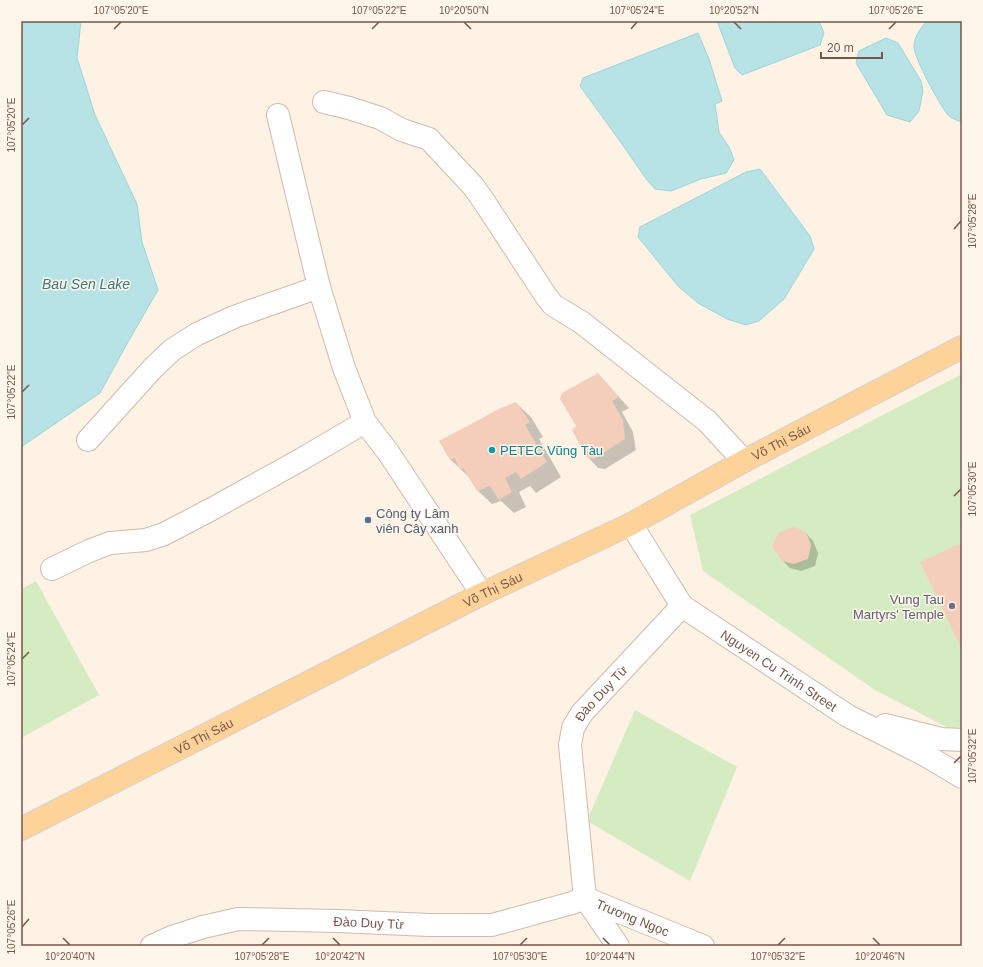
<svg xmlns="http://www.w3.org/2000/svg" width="983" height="967" font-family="Arial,sans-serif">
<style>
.green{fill:#d5ebc1}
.water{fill:#b7e3e7;stroke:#9dd4da}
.shadow{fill:#0003}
.building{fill:#f4ceba}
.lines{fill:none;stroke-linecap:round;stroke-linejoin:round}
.minor-casing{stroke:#d1baac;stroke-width:24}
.major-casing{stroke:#d9d0cc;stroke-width:24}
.minor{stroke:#fff;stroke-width:22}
.major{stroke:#fed39a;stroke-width:22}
.ticks{fill:none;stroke:#775648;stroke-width:1.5}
.culture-dot{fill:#0f9aa8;stroke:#fff6eb;stroke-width:1.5}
.service-dot{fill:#5c6f8a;stroke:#fff6eb;stroke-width:1.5}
.worship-dot{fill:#6b7280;stroke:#fff6eb;stroke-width:1.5}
.labels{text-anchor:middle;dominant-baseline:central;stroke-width:3;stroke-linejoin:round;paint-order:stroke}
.street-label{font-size:13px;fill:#775648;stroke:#fff6eb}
.culture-label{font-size:13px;fill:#0d838f;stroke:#fff6eb;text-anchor:start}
.service-label{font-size:13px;fill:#4e5e75;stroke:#fff6eb;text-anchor:start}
.worship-label{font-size:13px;fill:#5b616d;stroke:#fff6eb;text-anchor:end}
.water-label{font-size:14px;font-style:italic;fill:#3b767c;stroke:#fff6eb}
.neatline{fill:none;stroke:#775648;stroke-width:1.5}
.ticks-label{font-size:10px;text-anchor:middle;fill:#775648}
</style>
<rect width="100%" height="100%" fill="#fdf2e4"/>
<g class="green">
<polygon points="962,374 962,735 875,690 703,571 690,515"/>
<polygon points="36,581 99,695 21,738 21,589"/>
<polygon points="635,710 737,767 690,881 587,821"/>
</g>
<g class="water">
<polygon points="21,21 81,21 77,58 95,115 137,204 142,242 158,290 128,342 100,393 21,447"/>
<polygon points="717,21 819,21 824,33 820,45 742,75 735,68"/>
<path d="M927 21H962V122C958 121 951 118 948 115 941 107 912 55 914 45 915 35 921 28 927 21Z"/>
<polygon points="698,33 709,59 722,101 715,104 719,132 729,147 734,160 726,173 701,179 671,191 655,189 647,180 617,137 580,86 583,78"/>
<polygon points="886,38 898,43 921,81 923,91 919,111 910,122 887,115 856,63 859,51"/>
<polygon points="760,169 810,236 814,249 784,299 759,321 746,325 727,319 698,303 678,286 638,237 640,227 746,172"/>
</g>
<g class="shadow">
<polygon points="598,374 629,408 622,412 633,432 636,450 605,469 598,468 587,456 577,426"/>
<polygon points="516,403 531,417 543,437 539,439 561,477 536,493 530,486 519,492 526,507 514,513 501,501 492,504 477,490 471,479 451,460 441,441"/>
<polygon points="806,533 813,541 818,553 815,566 801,571 790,568 782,560"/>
</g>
<g class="building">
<polygon points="598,373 619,397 612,401 623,420 625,439 594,459 586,457 572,430 576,426 560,399 562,393"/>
<polygon points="516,402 530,422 525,425 547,462 521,479 516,472 505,478 512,492 499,500 490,486 477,491 463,468 460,469 454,458 450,460 439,441 499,409"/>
<polygon points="794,527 806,532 811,545 808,559 794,564 782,561 772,546 778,533"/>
<polygon points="962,543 962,650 920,562"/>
</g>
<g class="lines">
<g class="minor-casing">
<g id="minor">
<polyline points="324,102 349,108 380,118 402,130 429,139 473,186 483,200 546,296 553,305 581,322 707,421 744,461"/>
<polyline points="278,115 319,287 344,368 365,422 388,452 482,594"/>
<polyline points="88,440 153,368 172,350 197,334 234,317 319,287"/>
<path id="s1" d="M631 524 682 606 848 716 925 755 962 777"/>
<polyline points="52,569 89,551 110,543 146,540 164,534 210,510 302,459 365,422"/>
<polyline points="885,725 941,739 962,740"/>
<path id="s2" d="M152 946 172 937 203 927 238 919 338 921 429 925H492L572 903 585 898 703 946"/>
<path id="s3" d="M618 946 585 898 570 745 573 728 582 713 682 606"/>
</g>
</g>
<g class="major-casing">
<g id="major">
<path id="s4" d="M21 829 482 594 631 524 744 461 962 347"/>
</g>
</g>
<use href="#minor" class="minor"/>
<use href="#major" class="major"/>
</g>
<path class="ticks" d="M464 22 471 29M734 22 741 29M114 29 121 22M372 29 379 22M631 29 637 22M889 29 896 22M22 125 29 118M954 229 961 221M22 392 29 385M954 496 961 489M22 659 29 652M954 763 961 756M22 927 29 919M63 938 70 945M333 938 340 945M603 938 610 945M873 938 880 945M262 945 269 938M520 945 527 938M778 945 785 938"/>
<circle class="culture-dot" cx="492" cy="450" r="4"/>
<circle class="service-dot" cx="368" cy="520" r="4"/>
<circle class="worship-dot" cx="952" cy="606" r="4"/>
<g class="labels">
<g class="street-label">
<text stroke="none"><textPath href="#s4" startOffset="853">Võ Thị Sáu</textPath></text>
<text stroke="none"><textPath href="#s4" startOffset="529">Võ Thị Sáu</textPath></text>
<text stroke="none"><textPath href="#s1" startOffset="213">Nguyen Cu Trinh Street</textPath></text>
<text stroke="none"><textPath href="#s3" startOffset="274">Đào Duy Từ</textPath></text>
<text stroke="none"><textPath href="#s4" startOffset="205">Võ Thị Sáu</textPath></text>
<text stroke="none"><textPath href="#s2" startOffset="493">Trương Ngọc</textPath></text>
<text stroke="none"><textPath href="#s2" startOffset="221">Đào Duy Từ</textPath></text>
</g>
<g class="culture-label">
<text x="500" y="450">PETEC Vũng Tàu</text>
</g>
<g class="service-label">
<text x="376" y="513">Công ty Lâm<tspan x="376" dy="15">viên Cây xanh</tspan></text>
</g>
<g class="worship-label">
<text x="944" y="599">Vung Tau<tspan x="944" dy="15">Martyrs' Temple</tspan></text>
</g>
<g class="water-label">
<text x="86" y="284">Bau Sen Lake</text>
</g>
</g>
<rect width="983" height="967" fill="none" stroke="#fff6eb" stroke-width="44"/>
<path d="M821 52v6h61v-6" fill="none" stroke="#775648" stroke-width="2"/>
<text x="827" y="52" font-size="12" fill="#775648" stroke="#fff6eb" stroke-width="3" paint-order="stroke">20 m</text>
<rect x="22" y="22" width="939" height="923" class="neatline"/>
<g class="ticks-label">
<text x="121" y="14">107°05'20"E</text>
<text x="379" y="14">107°05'22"E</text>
<text x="464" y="14">10°20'50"N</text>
<text x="637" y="14">107°05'24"E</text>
<text x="734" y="14">10°20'52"N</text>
<text x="896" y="14">107°05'26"E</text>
<text transform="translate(11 125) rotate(-90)" y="4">107°05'20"E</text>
<text transform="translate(972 221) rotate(-90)" y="4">107°05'28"E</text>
<text transform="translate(11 392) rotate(-90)" y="4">107°05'22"E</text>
<text transform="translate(972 489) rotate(-90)" y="4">107°05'30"E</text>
<text transform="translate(11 659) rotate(-90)" y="4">107°05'24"E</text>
<text transform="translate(972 756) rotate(-90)" y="4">107°05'32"E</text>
<text transform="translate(11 927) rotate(-90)" y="4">107°05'26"E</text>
<text x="70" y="960">10°20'40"N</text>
<text x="262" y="960">107°05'28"E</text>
<text x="340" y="960">10°20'42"N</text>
<text x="520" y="960">107°05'30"E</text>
<text x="610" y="960">10°20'44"N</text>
<text x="778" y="960">107°05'32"E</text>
<text x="880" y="960">10°20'46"N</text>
</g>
</svg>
